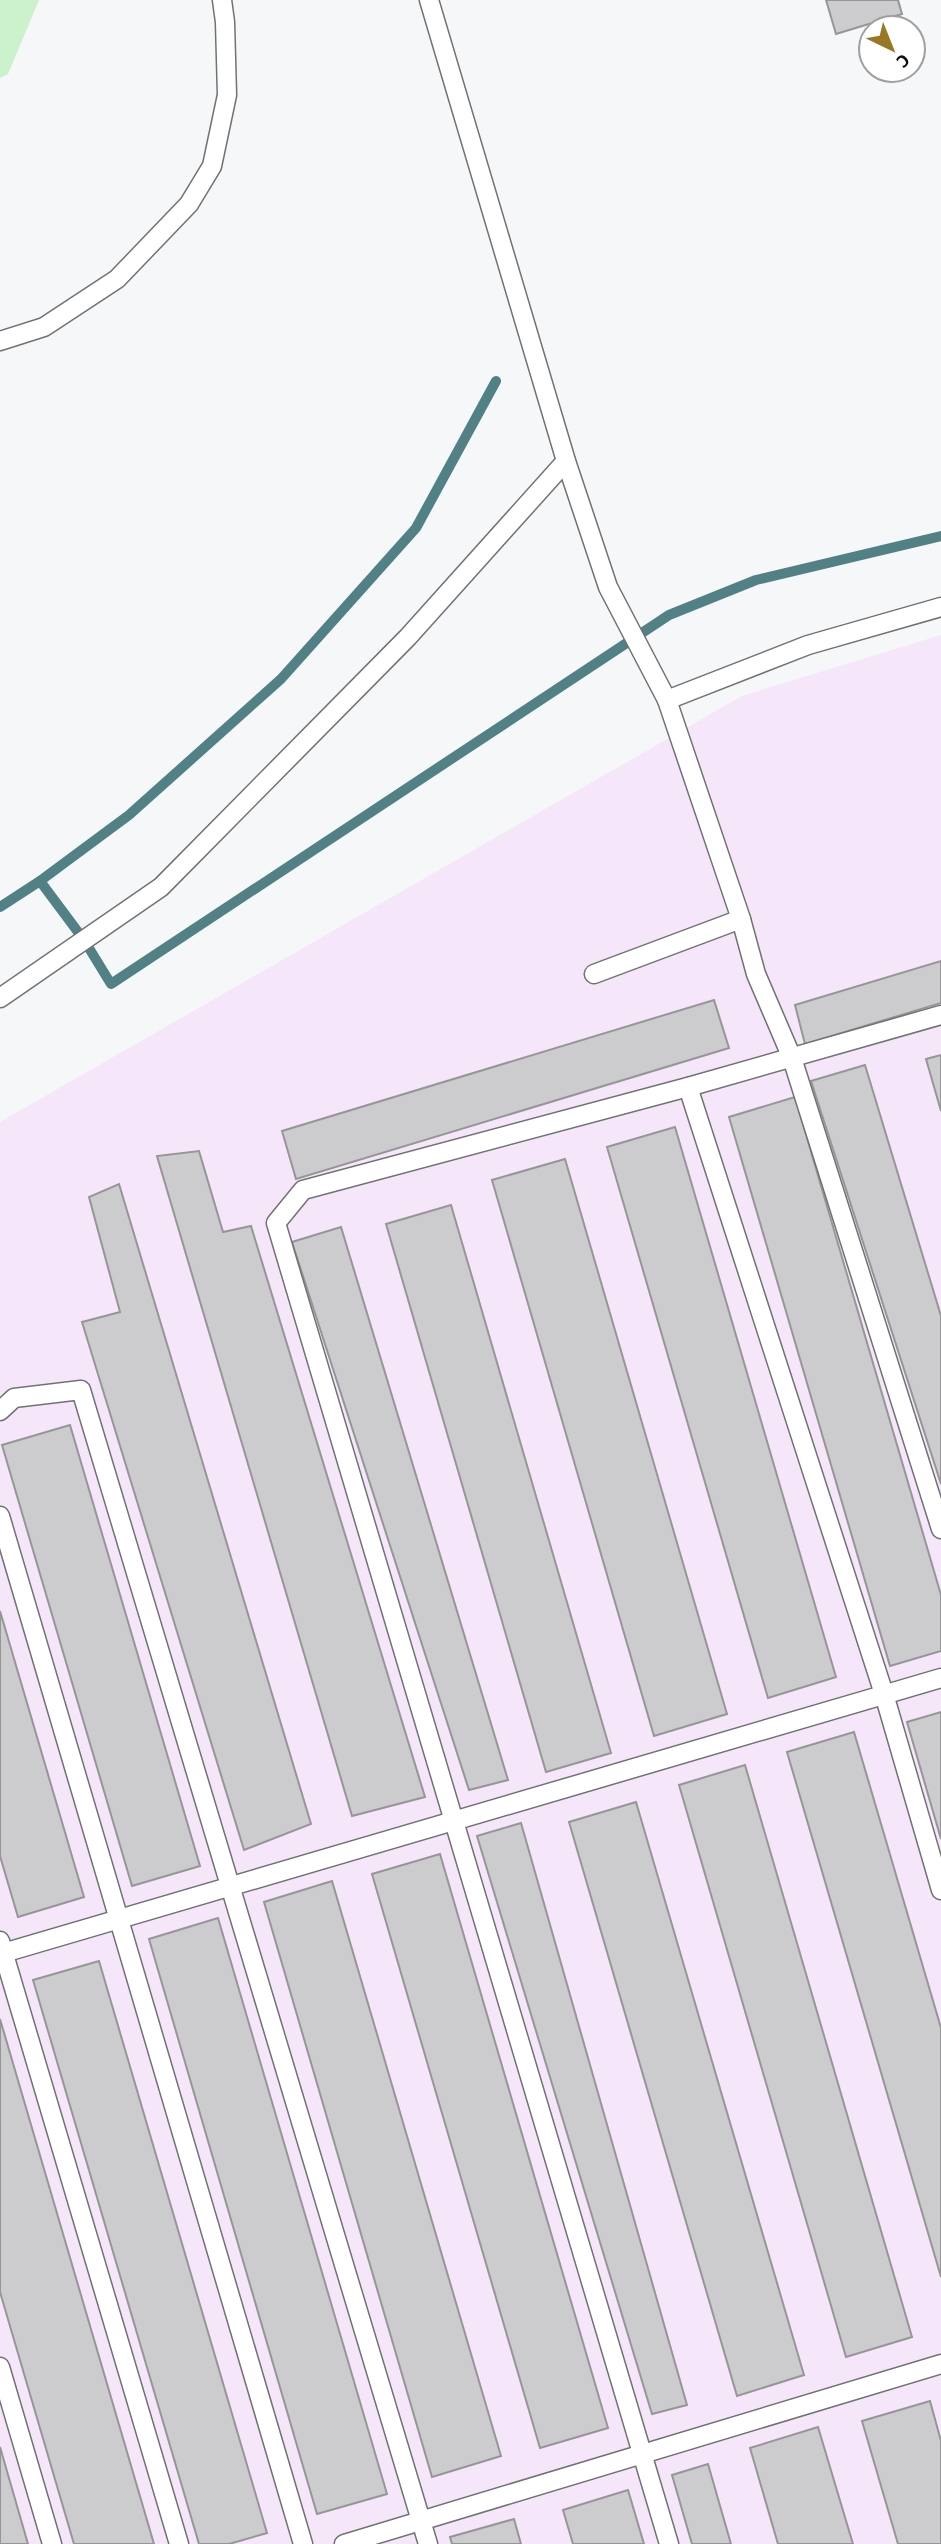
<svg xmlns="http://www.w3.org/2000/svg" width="941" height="2544" font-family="'Alegreya Sans',sans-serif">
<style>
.industrial{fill:#f6e6f9}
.green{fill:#cbf1cd}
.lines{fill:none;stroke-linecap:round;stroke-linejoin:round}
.stream{stroke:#518085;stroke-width:10}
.building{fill:#ccccce;stroke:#969598;stroke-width:2}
.service-casing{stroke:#707274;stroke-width:21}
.service{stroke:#fff;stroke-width:18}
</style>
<rect width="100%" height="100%" fill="#f5f7f9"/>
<polygon class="industrial" points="941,635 941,2544 0,2544 0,1122 742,696"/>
<polygon class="green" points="0,0 39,0 8,74 0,78"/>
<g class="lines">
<g class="stream">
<polyline points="40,881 129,815 281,679 416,528 496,381"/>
<polyline points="0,907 40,881 84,940 111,984 669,615 756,580 941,536"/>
</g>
</g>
<g class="building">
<polygon points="826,0 898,0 902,14 836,34"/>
<polygon points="941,961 941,1003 805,1044 795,1005"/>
<polygon points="714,1000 729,1048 296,1179 282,1131"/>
<polygon points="941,1055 941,1111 926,1059"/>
<polygon points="865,1065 941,1316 941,1484 811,1081"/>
<polygon points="795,1097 941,1595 941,1651 890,1666 729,1117"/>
<polygon points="675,1127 836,1677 768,1698 607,1147"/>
<polygon points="199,1151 223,1232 251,1226 425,1797 352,1816 157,1156"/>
<polygon points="565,1159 727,1714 654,1736 492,1180"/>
<polygon points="119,1184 311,1824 244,1850 82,1322 120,1312 89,1197"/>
<polygon points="451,1205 611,1753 546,1772 386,1224"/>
<polygon points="341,1227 508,1780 469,1790 292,1242"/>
<polygon points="70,1425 200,1866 132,1886 2,1445"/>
<polygon points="0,1611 84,1897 18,1917 0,1856"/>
<polygon points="941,1712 941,1839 907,1722"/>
<polygon points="854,1732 941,2028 941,2277 787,1752"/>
<polygon points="745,1765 912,2337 846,2357 679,1785"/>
<polygon points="636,1802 804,2375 737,2396 569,1822"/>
<polygon points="521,1823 687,2405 652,2414 477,1836"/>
<polygon points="440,1854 608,2428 540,2448 372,1874"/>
<polygon points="332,1881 501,2456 432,2477 264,1902"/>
<polygon points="218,1918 387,2494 317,2514 149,1939"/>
<polygon points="99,1961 267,2533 229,2544 199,2544 33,1980"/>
<polygon points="0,2019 154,2544 74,2544 0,2292"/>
<polygon points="930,2401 941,2441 941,2544 898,2544 862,2421"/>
<polygon points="818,2427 853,2544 778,2544 750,2448"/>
<polygon points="0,2447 28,2544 0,2544"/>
<polygon points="708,2464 731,2544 692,2544 672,2475"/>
<polygon points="628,2490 644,2544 573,2544 563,2510"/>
<polygon points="514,2519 521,2544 452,2544 450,2537"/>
</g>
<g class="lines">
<g class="service-casing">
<g id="service">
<polyline points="429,0 566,461 608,587 667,700 808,645 941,607"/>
<polyline points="0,341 44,327 117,279 189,204 212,166 227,95 225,22 222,0"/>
<polyline points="667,700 741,919 756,974 792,1058 941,1529"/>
<polyline points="594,974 741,919"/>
<polyline points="0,998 161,887 408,637 566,461"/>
<polyline points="688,1087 884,1694 941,1890"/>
<polyline points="0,1411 14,1398 81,1390 428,2544"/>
<polyline points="0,1516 303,2544"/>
<polyline points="0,1941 179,2544"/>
<polyline points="0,1954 941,1678"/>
<polyline points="0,2367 52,2544"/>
<polyline points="344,2544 941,2364"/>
<polyline points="669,2544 276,1223 303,1190 688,1087 941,1015"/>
</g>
</g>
<use href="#service" class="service"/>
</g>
<g transform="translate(892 49) rotate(137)"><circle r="33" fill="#ffffff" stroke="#9f9f9f" stroke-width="2"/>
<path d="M0-5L12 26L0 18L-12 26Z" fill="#9a7722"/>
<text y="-10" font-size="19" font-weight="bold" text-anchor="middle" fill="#0e0e0f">С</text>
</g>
</svg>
